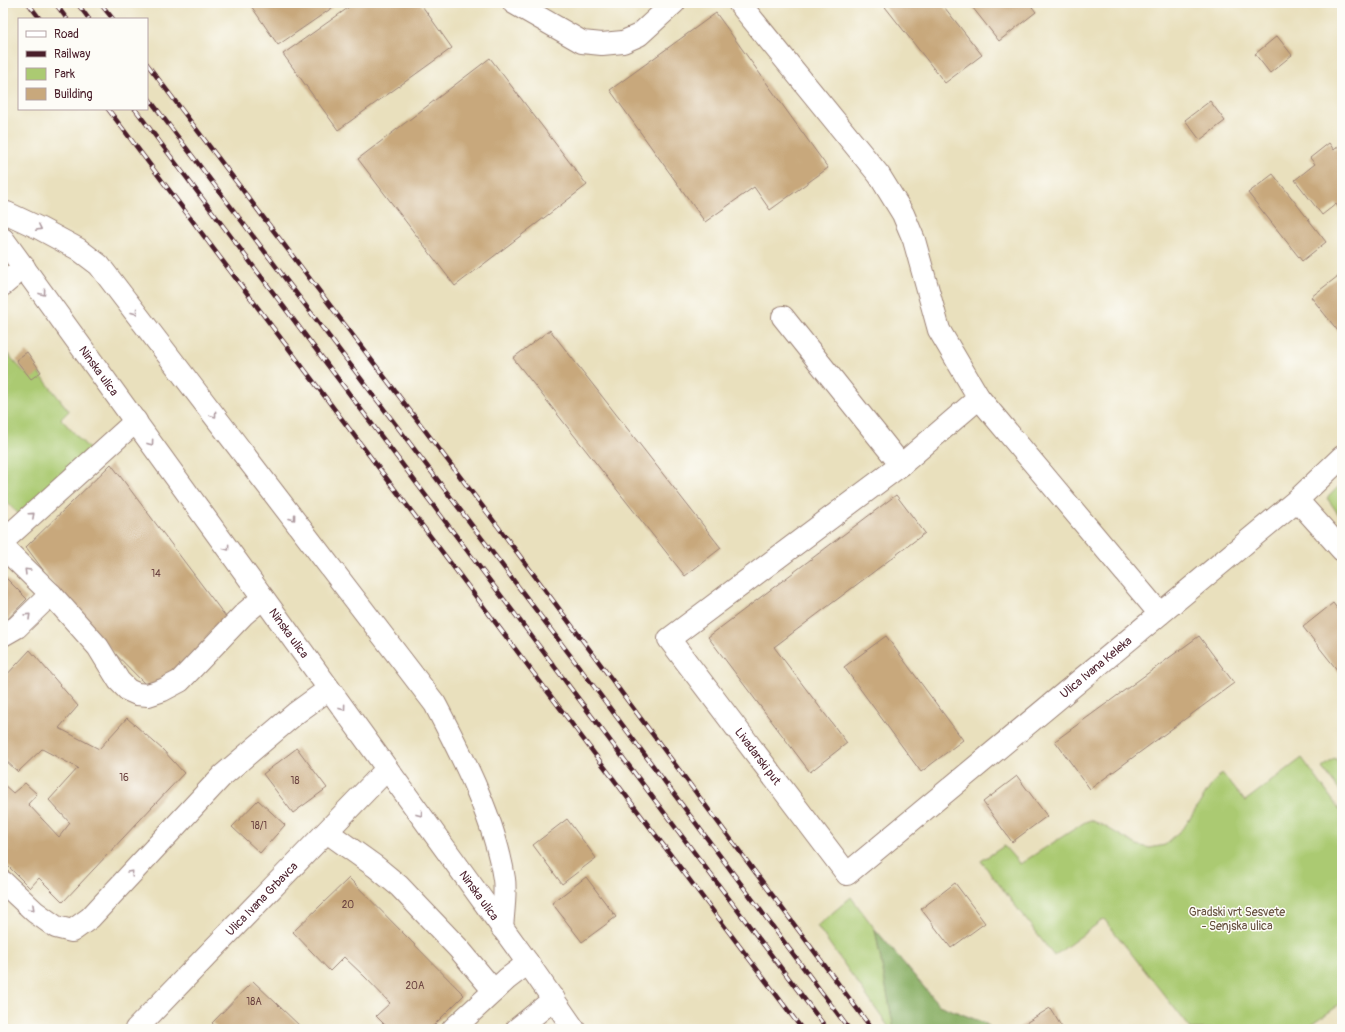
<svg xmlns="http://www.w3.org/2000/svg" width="1345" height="1032" font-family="Pangolin,sans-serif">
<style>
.green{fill:#abca72;stroke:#7a744e}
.forest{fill:#88ae64;stroke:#696648}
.building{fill:#c8a87c}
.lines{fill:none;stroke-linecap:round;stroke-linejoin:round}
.minor-casing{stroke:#9a8074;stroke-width:24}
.minor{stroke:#fff;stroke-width:22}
.rail-casing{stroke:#4a1f2b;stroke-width:4.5}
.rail{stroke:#fdfcf7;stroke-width:3;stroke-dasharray:9;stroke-linecap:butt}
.oneway{stroke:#ae9aa0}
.labels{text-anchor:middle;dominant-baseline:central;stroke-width:3;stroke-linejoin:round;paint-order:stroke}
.number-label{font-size:10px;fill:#6a413f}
.street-label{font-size:12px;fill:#4a1f2b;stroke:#fdfcf7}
.park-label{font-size:12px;fill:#675240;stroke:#fdfcf7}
</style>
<rect width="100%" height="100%" fill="#fdfcf7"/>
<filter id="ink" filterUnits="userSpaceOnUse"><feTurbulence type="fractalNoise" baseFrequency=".025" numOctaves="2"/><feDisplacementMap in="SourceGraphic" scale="8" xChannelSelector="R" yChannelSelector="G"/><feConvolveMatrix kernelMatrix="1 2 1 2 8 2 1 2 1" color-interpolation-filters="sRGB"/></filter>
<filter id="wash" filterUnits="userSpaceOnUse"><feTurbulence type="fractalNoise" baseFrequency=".012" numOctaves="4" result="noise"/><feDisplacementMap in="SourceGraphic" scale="16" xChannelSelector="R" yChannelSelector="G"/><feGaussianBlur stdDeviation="0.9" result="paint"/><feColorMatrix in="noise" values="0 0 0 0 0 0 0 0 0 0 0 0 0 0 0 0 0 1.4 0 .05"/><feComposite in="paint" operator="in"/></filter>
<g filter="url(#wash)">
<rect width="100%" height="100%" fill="#e9e0bd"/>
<g class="green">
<polygon points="3,349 26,374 35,368 69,411 61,419 90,450 19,514 3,499"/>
<polygon points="1342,483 1342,519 1327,498"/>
<polygon points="1302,758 1342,813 1342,1003 1305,1029 1191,1029 1104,919 1054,956 981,861 1004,846 1020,864 1085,822 1091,820 1104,826 1137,845 1150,848 1165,845 1185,826 1212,784 1222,773 1245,801"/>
<polygon points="1335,758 1342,767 1342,794 1322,768"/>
<polygon points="851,897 875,929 894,1029 890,1029 817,926"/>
</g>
<polygon class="forest" points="875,929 939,1005 987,1024 989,1029 894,1029"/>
<g id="blocks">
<g class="building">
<polygon points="249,3 328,3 332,8 278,45"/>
<polygon points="355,3 420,3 452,48 338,130 283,54"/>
<polygon points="882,3 941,3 982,55 945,83"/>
<polygon points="969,3 1029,3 1036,12 999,41"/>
<polygon points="716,13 828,168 770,210 754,187 705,222 610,90"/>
<polygon points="1277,36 1292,55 1270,73 1255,54"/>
<polygon points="490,58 587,185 455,286 358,159"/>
<polygon points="1210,101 1225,121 1200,140 1185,120"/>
<polygon points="1329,143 1334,150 1342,143 1342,212 1336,204 1322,215 1295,180 1315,164 1310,158"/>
<polygon points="1273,174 1326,242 1302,261 1248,193"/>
<polygon points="1342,273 1342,327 1338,331 1311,297"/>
<polygon points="550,330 721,548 685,576 513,358"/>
<polygon points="27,352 41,372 31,379 16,360"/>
<polygon points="111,464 229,621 152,691 77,615 26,547"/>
<polygon points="896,495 925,533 774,647 847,743 810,772 708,637"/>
<polygon points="3,575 27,599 3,624"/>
<polygon points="1333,603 1342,615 1342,676 1303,627"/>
<polygon points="886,636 963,740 921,772 844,667"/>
<polygon points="1199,636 1234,683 1090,789 1055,741"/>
<polygon points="30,650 78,706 59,728 99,749 127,718 163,750 184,773 63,902 39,878 30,888 3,861 3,784 13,793 25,783 37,794 28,804 59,837 70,823 49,800 78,768 42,749 18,772 3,758 3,679"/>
<polygon points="297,748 327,788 293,813 263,774"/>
<polygon points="1017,776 1047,816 1012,842 983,802"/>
<polygon points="258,800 285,825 260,853 232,827"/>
<polygon points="567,819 596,858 562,884 533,845"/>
<polygon points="586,877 616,917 582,942 552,903"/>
<polygon points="349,878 464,995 430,1029 389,1029 376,1016 390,1003 365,977 344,957 330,971 293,932"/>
<polygon points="955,883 985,923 951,948 921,909"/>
<polygon points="253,981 303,1029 218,1029 212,1023"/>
<polygon points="1050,1008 1063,1029 1016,1029"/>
</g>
</g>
</g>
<g filter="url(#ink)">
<use href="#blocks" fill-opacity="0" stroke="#9a8074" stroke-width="1"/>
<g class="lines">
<g class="minor-casing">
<g id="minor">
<polyline points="514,3 582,42 602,44 623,42 639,35 674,3"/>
<polyline points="739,3 879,175 903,214 914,240 939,330 979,398"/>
<path d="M3 213H7L39 228 78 249 99 265 435 704C463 758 495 819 504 879 506 891 503 914 502 928"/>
<path id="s1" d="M3 239 528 963 574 1029"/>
<polyline points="3,285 24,267"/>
<polyline points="783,317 901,465"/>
<polyline points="1297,500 1342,550"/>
<polyline points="3,541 136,421"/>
<polyline points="3,547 51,594 98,647 119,681 128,690 137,694 148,695 163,690 180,681 244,614 263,598"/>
<path id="s2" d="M1160 614 979 398 901 465 669 639 847 874 1297 500 1342 457"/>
<polyline points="3,635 17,627 51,594"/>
<polyline points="327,832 376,867 399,886 459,949 494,991"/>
<polyline points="3,882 35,912 56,927 72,931 90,918 222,776 296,713 329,689"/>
<path id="s3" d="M136 1029 387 769"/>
<polyline points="453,1029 507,979 528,963"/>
<polyline points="517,1029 554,999"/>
</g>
</g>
<use href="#minor" class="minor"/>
<g class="rail-casing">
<g id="rail">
<polyline points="28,3 40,19"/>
<polyline points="55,3 67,19"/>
<polyline points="77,3 89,19"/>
<polyline points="100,3 113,19"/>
<polyline points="147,64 499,528 872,1029"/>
<polyline points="147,96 595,688 849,1029"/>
<polyline points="108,109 802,1029"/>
<polyline points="135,109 827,1029"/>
</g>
</g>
<use href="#rail" class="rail"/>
</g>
<defs><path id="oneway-chevron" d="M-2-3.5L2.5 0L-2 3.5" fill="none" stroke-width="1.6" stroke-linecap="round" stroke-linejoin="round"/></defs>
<g class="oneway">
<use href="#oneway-chevron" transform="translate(39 228) rotate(26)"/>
<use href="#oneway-chevron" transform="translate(43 293) rotate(54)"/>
<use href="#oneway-chevron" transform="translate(135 312) rotate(53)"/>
<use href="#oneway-chevron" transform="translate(214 415) rotate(53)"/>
<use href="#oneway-chevron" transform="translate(151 443) rotate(54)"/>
<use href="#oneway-chevron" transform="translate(32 515) rotate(-42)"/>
<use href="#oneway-chevron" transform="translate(293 518) rotate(53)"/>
<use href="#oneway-chevron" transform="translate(227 548) rotate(54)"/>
<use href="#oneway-chevron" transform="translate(27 571) rotate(-135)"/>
<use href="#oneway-chevron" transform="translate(28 616) rotate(-44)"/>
<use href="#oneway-chevron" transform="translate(343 708) rotate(54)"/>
<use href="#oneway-chevron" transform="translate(420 814) rotate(54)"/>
<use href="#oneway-chevron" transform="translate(131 873) rotate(-47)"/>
<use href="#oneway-chevron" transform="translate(32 908) rotate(42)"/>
</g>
</g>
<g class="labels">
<g class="number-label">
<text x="156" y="574">14</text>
<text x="124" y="778">16</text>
<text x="295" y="781">18</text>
<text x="259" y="826">18/1</text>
<text x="348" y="905">20</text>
<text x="415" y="986">20A</text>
<text x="254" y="1002">18A</text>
</g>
<g class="street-label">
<text stroke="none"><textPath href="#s1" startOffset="163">Ninska ulica</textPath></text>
<text stroke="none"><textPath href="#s1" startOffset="487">Ninska ulica</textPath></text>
<text stroke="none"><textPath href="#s2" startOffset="1293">Ulica Ivana Keleka</textPath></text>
<text stroke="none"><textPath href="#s2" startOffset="822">Livadarski put</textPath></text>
<text stroke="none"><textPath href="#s1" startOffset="811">Ninska ulica</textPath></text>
<text stroke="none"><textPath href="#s3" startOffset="181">Ulica Ivana Grbavca</textPath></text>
</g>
<g class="park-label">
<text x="1237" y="912">Gradski vrt Sesvete<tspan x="1237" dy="14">- Senjska ulica</tspan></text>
</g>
</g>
<rect width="1345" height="1032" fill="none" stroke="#fdfcf7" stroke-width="16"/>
<rect x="18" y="18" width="130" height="92" fill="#fdfcf7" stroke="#b5a4a5"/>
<rect x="26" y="31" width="20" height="6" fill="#ffffff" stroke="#b5a4a5"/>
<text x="54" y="38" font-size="12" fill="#4a1f2b">Road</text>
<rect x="26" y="51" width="20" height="6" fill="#4a1f2b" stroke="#b5a4a5"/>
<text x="54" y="58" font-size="12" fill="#4a1f2b">Railway</text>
<rect x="26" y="68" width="20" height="12" fill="#abca72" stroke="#b5a4a5"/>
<text x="54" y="78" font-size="12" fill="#4a1f2b">Park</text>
<rect x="26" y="88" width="20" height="12" fill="#c8a87c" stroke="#b5a4a5"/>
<text x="54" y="98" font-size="12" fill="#4a1f2b">Building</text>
</svg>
